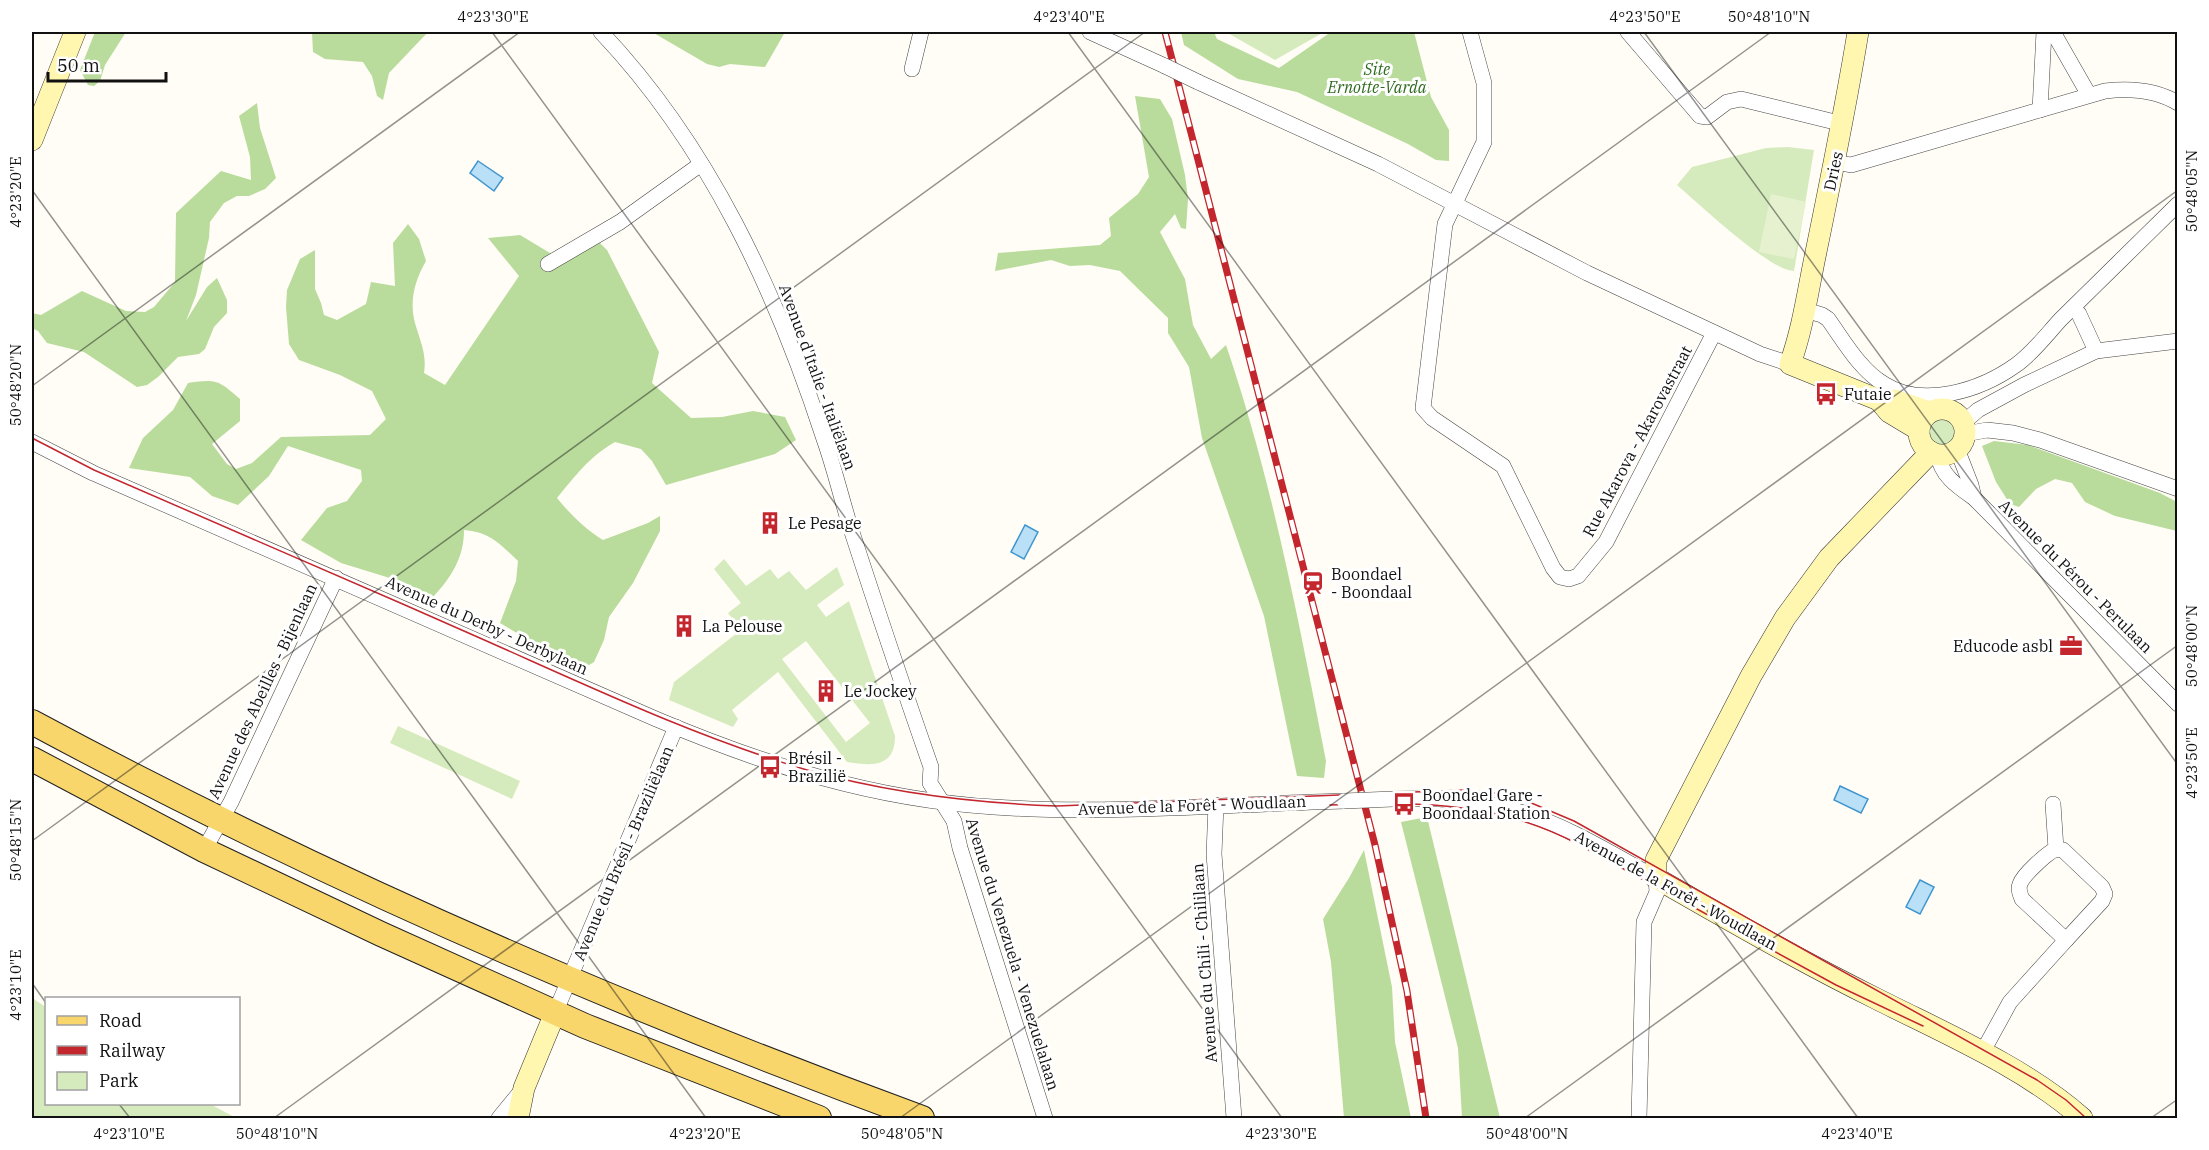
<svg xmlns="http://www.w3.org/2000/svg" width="2209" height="1150" font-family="'IBM Plex Serif',serif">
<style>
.green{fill:#d5ebbd;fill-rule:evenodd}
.forest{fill:#b9dc9c}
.pitch{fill:#e6f2cf}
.water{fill:#b9e0f7;stroke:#3f96cf;stroke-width:1.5}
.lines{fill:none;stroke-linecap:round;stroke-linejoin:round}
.street-casing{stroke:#444;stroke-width:16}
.secondary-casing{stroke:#333;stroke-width:22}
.primary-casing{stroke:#222;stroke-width:26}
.street{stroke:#fff;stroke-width:15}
.secondary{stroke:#fff6b0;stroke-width:21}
.primary{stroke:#f9d66b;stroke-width:24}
.tram{stroke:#c4262e;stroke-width:1.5}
.rail-casing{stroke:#c4262e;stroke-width:7}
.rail{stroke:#fff;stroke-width:4.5;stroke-dasharray:14;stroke-linecap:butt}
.street-bridge-casing{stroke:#444;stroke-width:16;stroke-linecap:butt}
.street-bridge{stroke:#fff;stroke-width:15}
.ticks{fill:none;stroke:#111;stroke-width:1.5;stroke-opacity:0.45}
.labels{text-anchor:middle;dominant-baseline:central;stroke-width:6;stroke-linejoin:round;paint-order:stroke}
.park-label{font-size:16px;font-style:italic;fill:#2f6b1f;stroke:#fff}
.street-label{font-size:16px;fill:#111;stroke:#fff}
.poi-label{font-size:16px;fill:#111;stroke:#fff;text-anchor:start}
.neatline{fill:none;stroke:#111;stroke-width:2}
.ticks-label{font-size:15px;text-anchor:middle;fill:#111}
</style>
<rect width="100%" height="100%" fill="#fffdf5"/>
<g class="green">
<polygon points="1226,32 1324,32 1275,60"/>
<path d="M1788 147 1814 150 1794 271C1771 272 1698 203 1677 185L1692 167 1766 148Z"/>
<circle cx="1943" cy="430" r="16"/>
<path d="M724 559 746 586 770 569 778 579 789 571 806 590 837 567 844 585 817 605 826 617 849 601 895 736C895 768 871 766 847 762L778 672 732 710 738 719 733 727 669 700 674 682 741 630 728 613 741 603 714 569ZM806 641 870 723 846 742 782 659Z"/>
<polygon points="398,726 520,781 512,799 390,743"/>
<polygon points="32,998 46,1007 46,1104 210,1104 236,1118 32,1118"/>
</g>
<g class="forest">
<polygon points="95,32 126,32 105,65 100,81 94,86 88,85 80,70"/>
<polygon points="312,32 428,32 389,73 383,100 377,96 372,76 363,62 325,59 313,52"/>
<polygon points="637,32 785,32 765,67 730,64 719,67 707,64 652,32 639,33"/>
<polygon points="1181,32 1214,32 1217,39 1279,68 1331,32 1414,32 1431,97 1449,130 1449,161 1436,160 1408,144 1297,92 1238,79 1184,45"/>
<path d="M1135 96 1160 99 1172 119 1185 175 1188 199 1186 229 1181 228 1175 214 1160 232 1185 279 1193 325 1211 359 1226 345C1272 480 1299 622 1326 761L1324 778 1297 776 1264 616 1202 438 1189 367 1168 333V318L1120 271 1090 265 1070 266 1051 260 995 271 998 253 1100 245 1111 236 1109 218 1138 194 1149 177Z"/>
<polygon points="257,103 260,128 276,178 265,189 249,196 237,196 224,203 210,222 209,238 196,295 186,321 207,287 217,278 227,300 227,313 214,327 205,349 199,354 178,357 158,377 147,385 137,387 84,352 47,343 38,331 32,328 32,313 41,315 82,291 126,311 145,312 154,307 175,282 176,213 221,171 251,180 250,157 239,116"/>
<path d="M408 224 419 239 426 261C415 280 409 301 415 323 420 341 427 354 424 373L445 385 519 276 488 238 520 235 555 256 596 239 607 250 659 352 652 383 691 418 722 417 753 411 785 417 796 440 775 454 666 485 652 461 641 449 615 442C589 457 576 475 557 498 571 515 584 528 603 540L648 523 660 516V531L633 583 609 617 604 640 594 662 589 665 569 664 500 623 516 581 518 561C500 544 490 532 464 530 464 558 451 578 432 598L414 594 393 579 341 563 301 540 327 508 347 501 362 481 361 470 288 446 269 476 238 505 212 496 190 477 129 468 143 438 173 410 188 383C217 379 218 380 240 399V421L212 444 227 464 236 469 252 463 281 437 370 435 386 419 372 391 340 375 299 360 289 344 286 307 287 290 300 259 315 250V289L321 303 324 315 337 320 366 304 371 282 395 286 393 243Z"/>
<polygon points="1994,441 2028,445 2160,493 2177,502 2177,531 2115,516 2085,502 2072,483 2055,479 2036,489 2019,507 2010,504 1996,482 1982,446"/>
<polygon points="1427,817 1500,1118 1462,1118 1458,1048 1401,822"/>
<polygon points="1364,850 1392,987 1395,1042 1411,1118 1344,1118 1331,962 1323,919 1349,878"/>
</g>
<polygon class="pitch" points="1771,194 1806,202 1794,259 1759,252"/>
<g class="water">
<polygon points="478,161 503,178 494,191 470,173"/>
<polygon points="1025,525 1038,532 1024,559 1011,552"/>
<polygon points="1840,786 1868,799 1861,813 1834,800"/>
<polygon points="1920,880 1934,887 1920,914 1906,907"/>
</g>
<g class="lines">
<g class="street-casing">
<g id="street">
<path d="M601 32C709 146 776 291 824 439 834 467 841 497 850 526 876 606 903 687 931 767L930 783 954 821 960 848 1045 1118"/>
<polyline points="1090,32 1165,66"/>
<polyline points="1470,32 1484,83 1484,142 1445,224 1423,408 1432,418 1503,466 1553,568 1560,577 1569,579 1578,576 1606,542 1714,333"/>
<polyline points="1628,32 1700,116 1707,117 1727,102 1741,99 1843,124"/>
<polyline points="2053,32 2089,95"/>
<polyline points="912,69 921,32"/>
<polyline points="1198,82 1378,164 1587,273 1760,354 1790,364"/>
<polyline points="2040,110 2044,32"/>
<path d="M1835 162 1851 165 2105 91C2129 88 2156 90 2178 103"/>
<polyline points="548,264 620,222 701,164"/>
<polyline points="2073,308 2079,314 2096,351"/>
<path d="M1805 310 1822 315 1828 319C1844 341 1860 370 1884 384 1923 409 1981 390 2016 365 2033 353 2047 334 2061 319 2100 281 2139 242 2178 204"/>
<polyline points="1964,422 1978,410 2024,385 2096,351 2178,341"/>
<polyline points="1965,434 1987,430 2013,433 2040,440 2178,489"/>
<path d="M32 442 93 473 656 719C765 765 875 800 994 807 1110 815 1228 804 1344 801"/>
<polyline points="1957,449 1971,485 1974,498"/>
<path d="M1938 454C1940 475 1958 487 1974 498L2178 704"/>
<path d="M1393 799C1435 798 1479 799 1520 812 1568 826 1612 854 1656 878L1657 892 1644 922 1639 1118"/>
<polyline points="2053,804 2056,849"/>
<polyline points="1216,805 1214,854 1234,1118"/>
<path d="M2056 849 2063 850 2102 887 2105 894 2102 901 2066 940 2022 899C2020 894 2018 889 2020 884 2023 875 2047 853 2056 849Z"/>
<polyline points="204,850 231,802 336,578"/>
<polyline points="555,1013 676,727"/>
<polyline points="1982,1053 2010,1002 2066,940"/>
<polyline points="499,1118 522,1090"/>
</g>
</g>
<g class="secondary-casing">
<g id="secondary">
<path d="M1858 32C1846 106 1831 179 1816 252 1808 290 1803 328 1790 364L1879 400H1894L1929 412"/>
<polyline points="32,140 75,32"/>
<polyline points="1879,400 1889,412 1919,430"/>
<circle cx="1942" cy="432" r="23"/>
<path d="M1931 452 1829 558 1785 618 1751 676 1656 860V878C1729 920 1802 962 1877 999 1944 1033 2026 1068 2082 1118"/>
<polyline points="518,1118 524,1088 555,1013"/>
</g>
</g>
<g class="primary-casing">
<g id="primary">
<path d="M32 722C318 876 617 1006 922 1118"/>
<polyline points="32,759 204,850 381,934 585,1026 819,1118"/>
</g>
</g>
<use href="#street" class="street"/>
<use href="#secondary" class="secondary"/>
<use href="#primary" class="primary"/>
<g class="tram">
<path d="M32 438 94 470C220 525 347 579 473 635 582 683 692 736 807 770 889 793 972 803 1057 806L1464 790 1494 793 1529 802 1574 821 2037 1080 2066 1100 2086 1118"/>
<path d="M1330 805C1422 803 1494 800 1578 844L1836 985 1923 1026"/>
</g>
<g class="rail-casing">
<polyline id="rail" points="1165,32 1375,845 1407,991 1426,1118"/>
</g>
<use href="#rail" class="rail"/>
<g class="street-bridge-casing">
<g id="street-bridge">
<polyline points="1165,66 1198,82"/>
<polyline points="1344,801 1393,799"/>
</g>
</g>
<use href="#street-bridge" class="street-bridge"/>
</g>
<path class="ticks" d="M492 32 1282 1118M1068 32 1858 1118M1644 32 2178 765M32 190 706 1118M32 386 520 32M32 841 1145 32M32 983 46 1003M119 1104 130 1118M274 1118 1771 32M900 1118 2178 190M1525 1118 2178 645M2151 1118 2178 1099"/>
<defs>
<g id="bus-bare" transform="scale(1.8)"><path d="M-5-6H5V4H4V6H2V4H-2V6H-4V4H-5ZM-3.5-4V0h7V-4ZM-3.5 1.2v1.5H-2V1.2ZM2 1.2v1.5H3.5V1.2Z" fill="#c4262e" stroke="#fff" stroke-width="2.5" paint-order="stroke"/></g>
<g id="building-bare" transform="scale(1.8)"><path d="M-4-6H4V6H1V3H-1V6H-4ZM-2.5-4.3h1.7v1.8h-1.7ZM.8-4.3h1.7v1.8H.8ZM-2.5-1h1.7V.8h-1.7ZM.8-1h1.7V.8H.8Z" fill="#c4262e" stroke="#fff" stroke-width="2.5" paint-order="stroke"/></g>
<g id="station-bare" transform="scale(1.8)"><path d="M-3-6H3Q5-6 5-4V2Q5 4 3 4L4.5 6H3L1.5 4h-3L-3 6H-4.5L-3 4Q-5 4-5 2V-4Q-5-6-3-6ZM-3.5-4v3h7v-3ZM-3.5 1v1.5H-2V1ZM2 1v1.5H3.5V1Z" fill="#c4262e" stroke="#fff" stroke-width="2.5" paint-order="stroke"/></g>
<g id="office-bare" transform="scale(1.8)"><path d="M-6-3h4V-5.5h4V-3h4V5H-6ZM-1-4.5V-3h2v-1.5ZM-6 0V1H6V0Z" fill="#c4262e" stroke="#fff" stroke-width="2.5" paint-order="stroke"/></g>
</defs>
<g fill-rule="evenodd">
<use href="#bus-bare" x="1826" y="394"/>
<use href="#building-bare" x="770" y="523"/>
<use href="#station-bare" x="1313" y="583"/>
<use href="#building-bare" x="684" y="626"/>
<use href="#office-bare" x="2071" y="646"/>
<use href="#building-bare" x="826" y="691"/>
<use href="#bus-bare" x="770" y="767"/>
<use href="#bus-bare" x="1404" y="804"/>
</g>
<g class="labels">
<g class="park-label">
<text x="1377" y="69">Site<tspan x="1377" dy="18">Ernotte-Varda</tspan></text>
</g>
<g class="street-label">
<text transform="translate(1833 171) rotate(-78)">Dries</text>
<text transform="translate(818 377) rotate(70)">Avenue d'Italie - Italiëlaan</text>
<text transform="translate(1637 441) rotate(-62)">Rue Akarova - Akarovastraat</text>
<text transform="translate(2076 576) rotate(45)">Avenue du Pérou - Perulaan</text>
<text transform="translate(487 625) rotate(24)">Avenue du Derby - Derbylaan</text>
<text transform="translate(262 691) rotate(-65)">Avenue des Abeilles - Bijenlaan</text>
<text transform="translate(1192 805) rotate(-2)">Avenue de la Forêt - Woudlaan</text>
<text transform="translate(623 853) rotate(-67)">Avenue du Brésil - Braziliëlaan</text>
<text transform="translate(1676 890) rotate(29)">Avenue de la Forêt - Woudlaan</text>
<text transform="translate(1013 954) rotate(73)">Avenue du Venezuela - Venezuelalaan</text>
<text transform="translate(1204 963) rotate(-94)">Avenue du Chili - Chililaan</text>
</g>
<g class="poi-label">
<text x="1844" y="394">Futaie</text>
<text x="788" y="523">Le Pesage</text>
<text x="1331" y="574">Boondael<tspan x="1331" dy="18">- Boondaal</tspan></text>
<text x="702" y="626">La Pelouse</text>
<text x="2053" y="646" text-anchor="end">Educode asbl</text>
<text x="844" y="691">Le Jockey</text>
<text x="788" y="758">Brésil -<tspan x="788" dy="18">Brazilië</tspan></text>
<text x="1422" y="795">Boondael Gare -<tspan x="1422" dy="18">Boondaal Station</tspan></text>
</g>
</g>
<rect width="2209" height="1150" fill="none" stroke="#ffffff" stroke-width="66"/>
<rect x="45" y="997" width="195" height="108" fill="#ffffff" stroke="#a0a0a0" stroke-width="1.5"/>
<rect x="57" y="1016" width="30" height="9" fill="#f9d66b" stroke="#a0a0a0" stroke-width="1.5"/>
<text x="99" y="1027" font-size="18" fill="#111111">Road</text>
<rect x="57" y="1046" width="30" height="9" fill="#c4262e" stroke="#a0a0a0" stroke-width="1.5"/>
<text x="99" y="1057" font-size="18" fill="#111111">Railway</text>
<rect x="57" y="1072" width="30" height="18" fill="#d5ebbd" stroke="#a0a0a0" stroke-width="1.5"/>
<text x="99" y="1087" font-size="18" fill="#111111">Park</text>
<path d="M48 72v9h118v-9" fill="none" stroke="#111111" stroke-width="3"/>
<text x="57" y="72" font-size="18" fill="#111111" stroke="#ffffff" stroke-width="4.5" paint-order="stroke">50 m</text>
<rect x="33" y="33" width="2143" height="1084" class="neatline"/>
<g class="ticks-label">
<text x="493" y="22">4°23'30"E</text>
<text x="1069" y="22">4°23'40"E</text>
<text x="1645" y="22">4°23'50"E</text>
<text x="1769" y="22">50°48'10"N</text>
<text transform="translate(2192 191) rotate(-90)" y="5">50°48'05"N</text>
<text transform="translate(16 192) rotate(-90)" y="5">4°23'20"E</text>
<text transform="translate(16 385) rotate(-90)" y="5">50°48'20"N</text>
<text transform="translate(2192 646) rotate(-90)" y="5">50°48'00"N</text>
<text transform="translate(2192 763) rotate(-90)" y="5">4°23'50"E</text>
<text transform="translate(16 840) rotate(-90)" y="5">50°48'15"N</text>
<text transform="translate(16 985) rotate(-90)" y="5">4°23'10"E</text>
<text x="129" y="1139">4°23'10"E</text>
<text x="277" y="1139">50°48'10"N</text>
<text x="705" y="1139">4°23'20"E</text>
<text x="902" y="1139">50°48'05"N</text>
<text x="1281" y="1139">4°23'30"E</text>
<text x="1527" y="1139">50°48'00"N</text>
<text x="1857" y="1139">4°23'40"E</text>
</g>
</svg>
